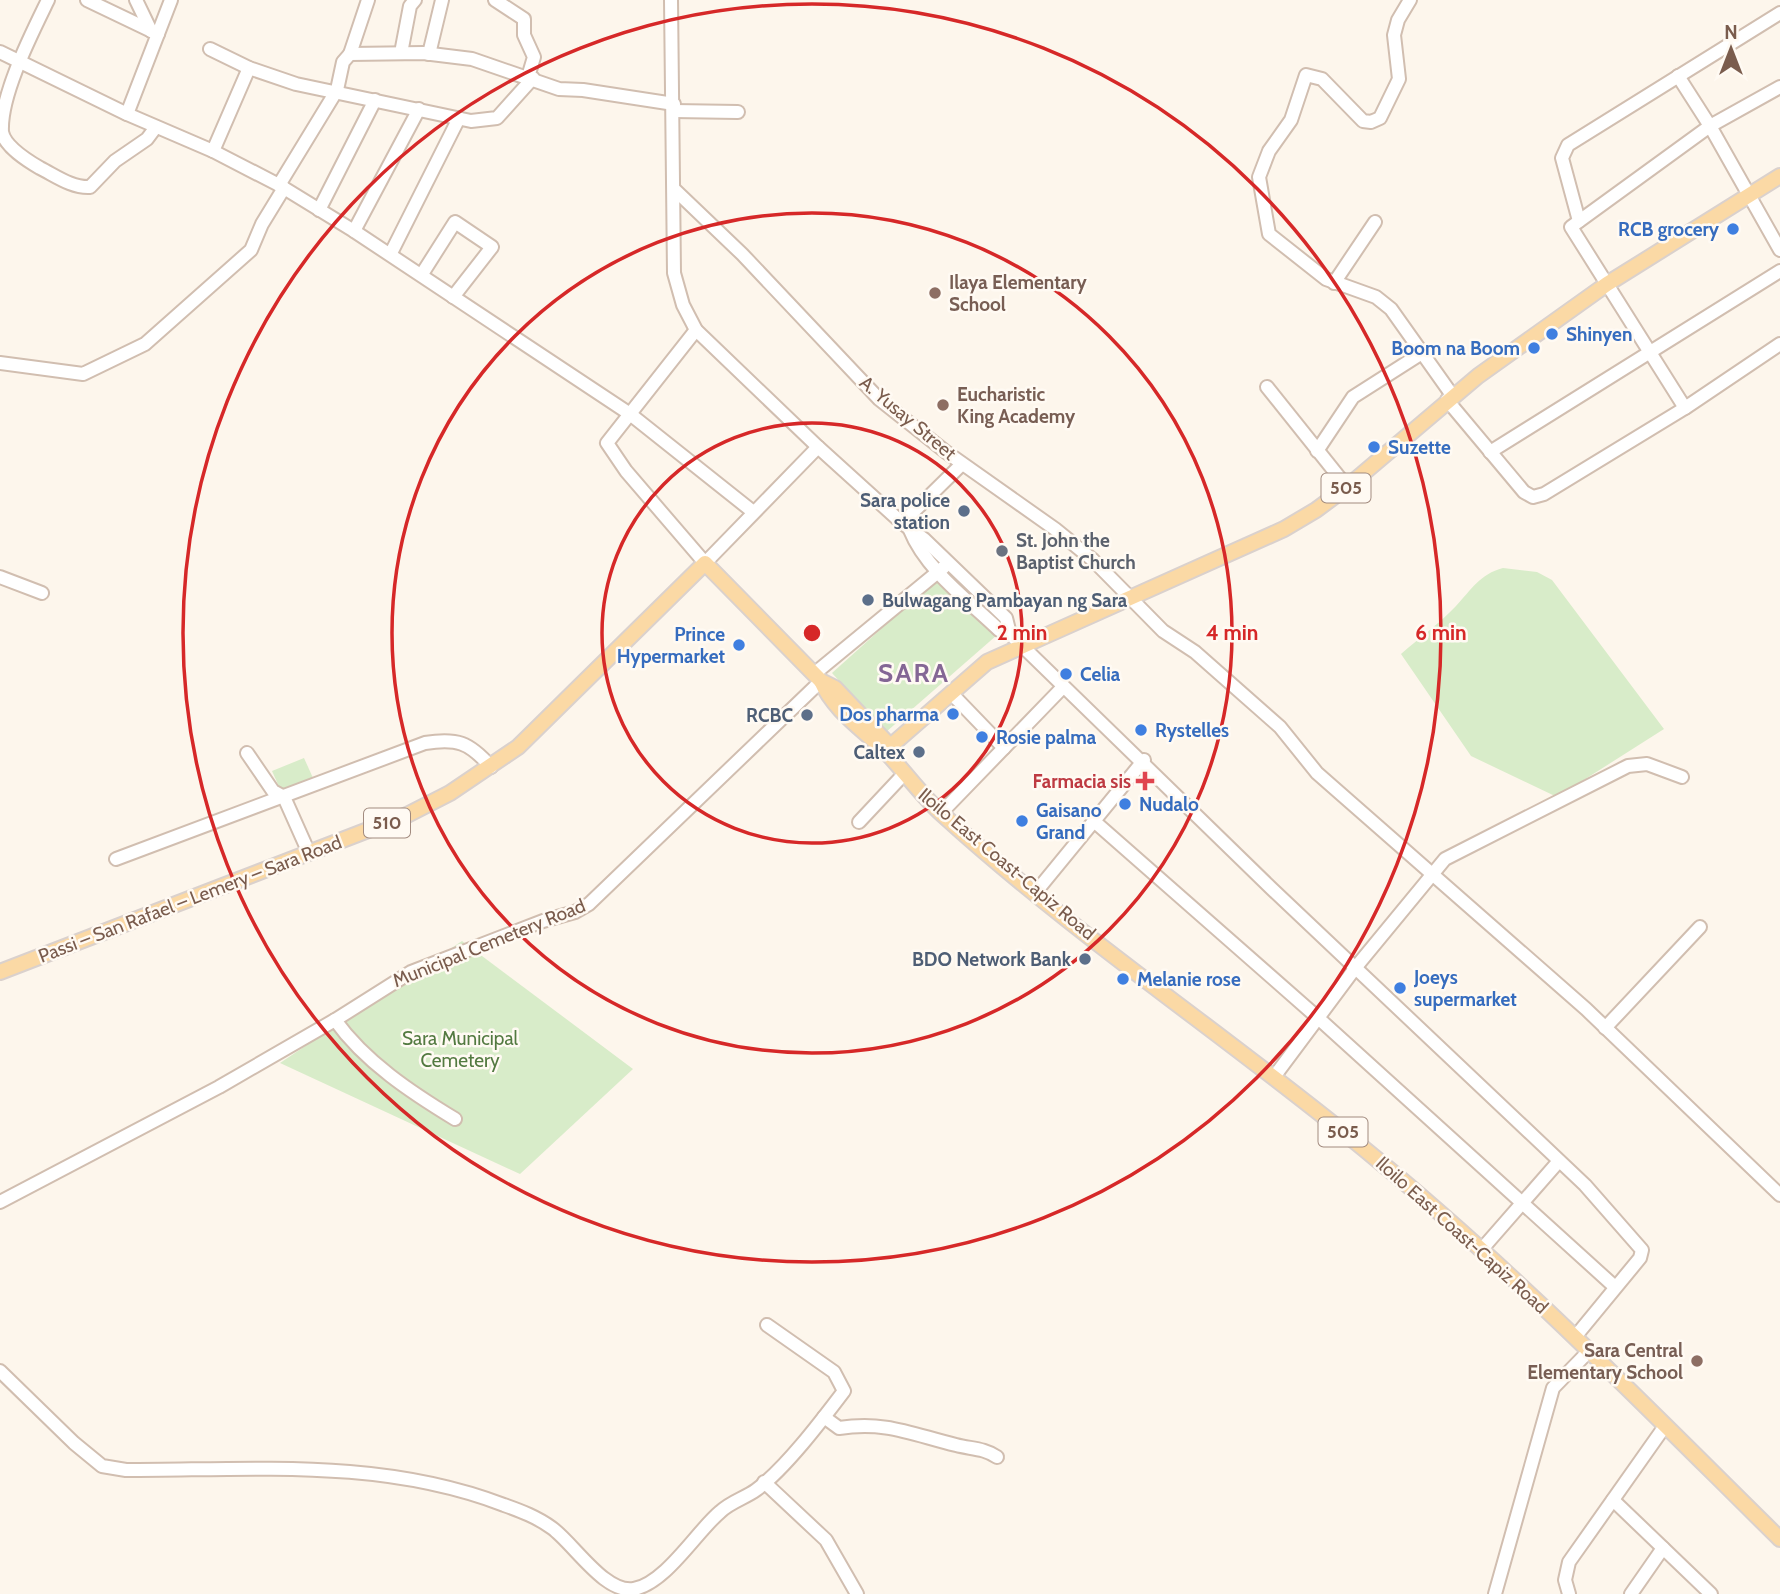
<svg xmlns="http://www.w3.org/2000/svg" width="1780" height="1594" font-family="Cabin,sans-serif">
<style>
.green{fill:#d8ecc9}
.lines{fill:none;stroke-linecap:round;stroke-linejoin:round}
.minor-casing{stroke:#d1beb0;stroke-width:16}
.major-casing{stroke:#dad1cd;stroke-width:18}
.minor{stroke:#fff;stroke-width:12}
.major{stroke:#fbd9a5;stroke-width:14}
.ring{fill:none;stroke:#d62828;stroke-width:3.5}
.shop-dot{fill:#3f7fe0;stroke:#fffaf3;stroke-width:2.5}
.education-dot{fill:#8d6e63;stroke:#fffaf3;stroke-width:2.5}
.service-dot{fill:#5c6f8a;stroke:#fffaf3;stroke-width:2.5}
.worship-dot{fill:#6b7280;stroke:#fffaf3;stroke-width:2.5}
.health-dot{fill:#e0444e;stroke:#fffaf3;stroke-width:2.5}
.labels{text-anchor:middle;dominant-baseline:central;stroke-width:5;stroke-linejoin:round;paint-order:stroke}
.shield{fill:#fffaf3;stroke:#a28b7f;stroke-width:2}
.shield-label{font-size:18px;font-weight:bold;fill:#7a5c4d}
.shop-label{font-size:19px;font-weight:bold;fill:#366cbe;stroke:#fffaf3;text-anchor:start}
.education-label{font-size:19px;font-weight:bold;fill:#785e54;stroke:#fffaf3;text-anchor:start}
.street-label{font-size:19px;fill:#7a5c4d;stroke:#fffaf3}
.service-label{font-size:19px;font-weight:bold;fill:#4e5e75;stroke:#fffaf3;text-anchor:end}
.worship-label{font-size:19px;font-weight:bold;fill:#5b616d;stroke:#fffaf3;text-anchor:start}
.health-label{font-size:19px;font-weight:bold;fill:#be3a42;stroke:#fffaf3;text-anchor:end}
.park-label{font-size:19px;fill:#537a41;stroke:#fffaf3}
.district-label{font-size:26px;font-weight:bold;letter-spacing:2px;fill:#846695;stroke:#fffaf3}
.centre{fill:#d62828;stroke:#fffaf3;stroke-width:3.5}
.ring-label{font-size:21px;text-anchor:middle;font-weight:bold;fill:#d62828;stroke:#fffaf3;stroke-width:5;stroke-linejoin:round;paint-order:stroke}
</style>
<rect width="100%" height="100%" fill="#fdf6ec"/>
<g class="green">
<path d="M1503 568 1537 572 1552 580 1664 729 1557 797 1471 756 1401 654C1419 638 1440 623 1456 606 1471 590 1480 574 1503 568Z"/>
<polygon points="940,576 997,635 886,732 832,673"/>
<polygon points="304,758 313,778 281,791 272,771"/>
<polygon points="462,941 633,1069 520,1174 280,1063"/>
</g>
<g class="lines">
<g class="minor-casing">
<g id="minor">
<path d="M48 0C32 33 0 95 2 132 5 147 28 161 40 168 56 176 72 188 90 187L115 161 147 139 156 127"/>
<polyline points="87,0 158,34"/>
<polyline points="136,0 151,31"/>
<polyline points="495,0 524,19 524,35 534,57 528,77"/>
<polyline points="671,0 674,273 683,305 696,330 818,447 902,523 924,539 1006,618 1010,634"/>
<polyline points="1410,0 1398,20 1394,35 1399,79 1380,118 1371,122 1363,121 1322,79 1306,75 1291,120 1269,151 1259,177 1269,234 1326,279 1376,297 1391,309 1452,395"/>
<polyline points="210,49 249,68 296,84 471,121 497,118 533,78"/>
<polyline points="0,52 127,114 213,151 279,185 354,231 630,414 752,511"/>
<polyline points="401,53 410,6 415,0"/>
<polyline points="350,54 368,0"/>
<polyline points="429,54 442,0"/>
<polyline points="1678,76 1710,126 1780,250"/>
<polyline points="674,111 738,112"/>
<polyline points="127,114 171,0"/>
<polyline points="213,151 249,68"/>
<polyline points="279,185 337,90 343,62 350,54 423,53 472,59 559,89 583,90 674,104"/>
<polyline points="675,190 742,254 879,399 946,452 1055,529 1093,560 1163,631 1195,652 1280,727 1317,773 1586,1009 1780,1195"/>
<polyline points="319,210 375,100"/>
<polyline points="1579,221 1562,158 1568,145 1780,13"/>
<polyline points="354,231 419,109"/>
<polyline points="391,253 459,118"/>
<polyline points="422,274 455,222 492,247 453,297"/>
<polyline points="1334,283 1375,222"/>
<polyline points="696,330 607,443 626,471 705,563 818,447"/>
<polyline points="0,363 83,374 145,344 251,250 262,224 284,188"/>
<polyline points="1267,387 1347,487"/>
<polyline points="1447,400 1524,492 1533,497 1544,494 1685,408 1780,344"/>
<polyline points="1685,408 1571,227 1710,126 1780,87"/>
<polyline points="1317,451 1353,397 1422,353"/>
<polyline points="1490,452 1780,271"/>
<polyline points="902,523 962,464"/>
<path d="M910 530C926 570 969 601 999 630L1010 634 1272 889 1585 1185 1642 1250 1640 1258 1575 1337"/>
<polyline points="0,577 42,593"/>
<polyline points="814,674 944,567"/>
<polyline points="951,693 1004,748"/>
<polyline points="247,753 273,791 284,797 309,853"/>
<polyline points="941,813 1063,687"/>
<polyline points="859,822 904,774"/>
<polyline points="1095,822 1317,1017 1615,1287"/>
<path d="M116 859 425 743C457 738 469 742 491 767"/>
<polyline points="1035,893 1144,760"/>
<path d="M335 1020C365 1062 412 1093 455 1119"/>
<polyline points="1605,1028 1700,927"/>
<polyline points="1274,1077 1356,967 1445,859 1628,766 1647,764 1682,777"/>
<polyline points="0,1202 219,1087 335,1020 411,972 543,921 575,912 589,904 821,681"/>
<polyline points="1482,1249 1559,1161"/>
<path d="M0 1371 74 1443 102 1466 126 1470C255 1470 382 1458 504 1505 521 1511 537 1517 552 1528 574 1544 605 1594 634 1589 666 1583 697 1531 720 1512 730 1502 745 1498 756 1490 785 1469 822 1420 844 1391L834 1372 767 1325"/>
<path d="M824 1417 839 1428C886 1421 911 1434 956 1445 971 1449 984 1448 997 1457"/>
<polyline points="764,1482 826,1540 857,1594"/>
<polyline points="1613,1500 1711,1594"/>
<polyline points="1495,1594 1553,1388 1589,1351"/>
<polyline points="1569,1594 1565,1580 1569,1562 1665,1426"/>
<polyline points="1631,1594 1663,1548"/>
</g>
</g>
<g class="major-casing">
<g id="major">
<path d="M821 681C834 711 864 730 886 752 905 772 921 795 942 814 1078 938 1233 1040 1374 1157 1518 1275 1648 1409 1780 1539"/>
<polyline points="885,751 987,662 1284,529 1316,510 1347,487 1478,376 1607,284 1780,176"/>
<polyline points="0,972 407,815 450,793 518,747 705,563 821,681 835,688 889,745"/>
</g>
</g>
<use href="#minor" class="minor"/>
<use href="#major" class="major"/>
</g>
<g class="ring">
<circle cx="812" cy="633" r="210"/>
<circle cx="812" cy="633" r="420"/>
<circle cx="812" cy="633" r="629"/>
</g>
<g class="shop-dot">
<circle cx="1733" cy="229" r="7"/>
<circle cx="1552" cy="334" r="7"/>
<circle cx="1534" cy="348" r="7"/>
<circle cx="1374" cy="447" r="7"/>
<circle cx="739" cy="645" r="7"/>
<circle cx="1066" cy="674" r="7"/>
<circle cx="953" cy="714" r="7"/>
<circle cx="1141" cy="730" r="7"/>
<circle cx="982" cy="737" r="7"/>
<circle cx="1125" cy="804" r="7"/>
<circle cx="1022" cy="821" r="7"/>
<circle cx="1123" cy="979" r="7"/>
<circle cx="1400" cy="988" r="7"/>
</g>
<g class="education-dot">
<circle cx="935" cy="293" r="7"/>
<circle cx="943" cy="405" r="7"/>
<circle cx="1697" cy="1361" r="7"/>
</g>
<g class="service-dot">
<circle cx="964" cy="511" r="7"/>
<circle cx="868" cy="600" r="7"/>
<circle cx="807" cy="715" r="7"/>
<circle cx="919" cy="752" r="7"/>
<circle cx="1085" cy="959" r="7"/>
</g>
<circle class="worship-dot" cx="1002" cy="551" r="7"/>
<path class="health-dot" d="M1141.5 770.5h7v7h7v7h-7v7h-7v-7h-7v-7h7z"/>
<g class="labels">
<g class="shield">
<rect x="1321.5" y="473.5" width="49" height="29" rx="5"/>
<rect x="364" y="808.5" width="46" height="29" rx="5"/>
<rect x="1318.5" y="1117.5" width="49" height="29" rx="5"/>
</g>
<g class="shield-label">
<text x="1346" y="488">505</text>
<text x="387" y="823">510</text>
<text x="1343" y="1132">505</text>
</g>
<g class="shop-label">
<text x="1719" y="229" text-anchor="end">RCB grocery</text>
<text x="1566" y="334">Shinyen</text>
<text x="1520" y="348" text-anchor="end">Boom na Boom</text>
<text x="1388" y="447">Suzette</text>
<text x="725" y="634" text-anchor="end">Prince<tspan x="725" dy="22">Hypermarket</tspan></text>
<text x="1080" y="674">Celia</text>
<text x="939" y="714" text-anchor="end">Dos pharma</text>
<text x="1155" y="730">Rystelles</text>
<text x="996" y="737">Rosie palma</text>
<text x="1139" y="804">Nudalo</text>
<text x="1036" y="810">Gaisano<tspan x="1036" dy="22">Grand</tspan></text>
<text x="1414" y="977">Joeys<tspan x="1414" dy="22">supermarket</tspan></text>
<text x="1137" y="979">Melanie rose</text>
</g>
<g class="education-label">
<text x="949" y="282">Ilaya Elementary<tspan x="949" dy="22">School</tspan></text>
<text x="957" y="394">Eucharistic<tspan x="957" dy="22">King Academy</tspan></text>
<text x="1683" y="1350" text-anchor="end">Sara Central<tspan x="1683" dy="22">Elementary School</tspan></text>
</g>
<g class="street-label">
<text transform="translate(908 418) rotate(40)">A. Yusay Street</text>
<text transform="translate(1007 864) rotate(40)">Iloilo East Coast-Capiz Road</text>
<text transform="translate(190 899) rotate(-21)">Passi – San Rafael – Lemery – Sara Road</text>
<text transform="translate(489 943) rotate(-22)">Municipal Cemetery Road</text>
<text transform="translate(1462 1235) rotate(42)">Iloilo East Coast-Capiz Road</text>
</g>
<g class="service-label">
<text x="950" y="500">Sara police<tspan x="950" dy="22">station</tspan></text>
<text x="882" y="600" text-anchor="start">Bulwagang Pambayan ng Sara</text>
<text x="793" y="715">RCBC</text>
<text x="905" y="752">Caltex</text>
<text x="1071" y="959">BDO Network Bank</text>
</g>
<g class="worship-label">
<text x="1016" y="540">St. John the<tspan x="1016" dy="22">Baptist Church</tspan></text>
</g>
<g class="health-label">
<text x="1131" y="781">Farmacia sis</text>
</g>
<g class="park-label">
<text x="460" y="1038">Sara Municipal<tspan x="460" dy="22">Cemetery</tspan></text>
</g>
<g class="district-label">
<text x="914" y="673">SARA</text>
</g>
</g>
<circle cx="812" cy="633" r="10" class="centre"/>
<g class="ring-label">
<text x="1022" y="640">2 min</text>
<text x="1232" y="640">4 min</text>
<text x="1441" y="640">6 min</text>
</g>
<g transform="translate(1731 49)" stroke="#fffaf3" stroke-width="5" paint-order="stroke">
<path d="M0-5L12 26L0 18L-12 26Z" fill="#7a5c4d"/>
<text y="-10" font-size="19" font-weight="bold" text-anchor="middle" fill="#7a5c4d">N</text>
</g>
</svg>
